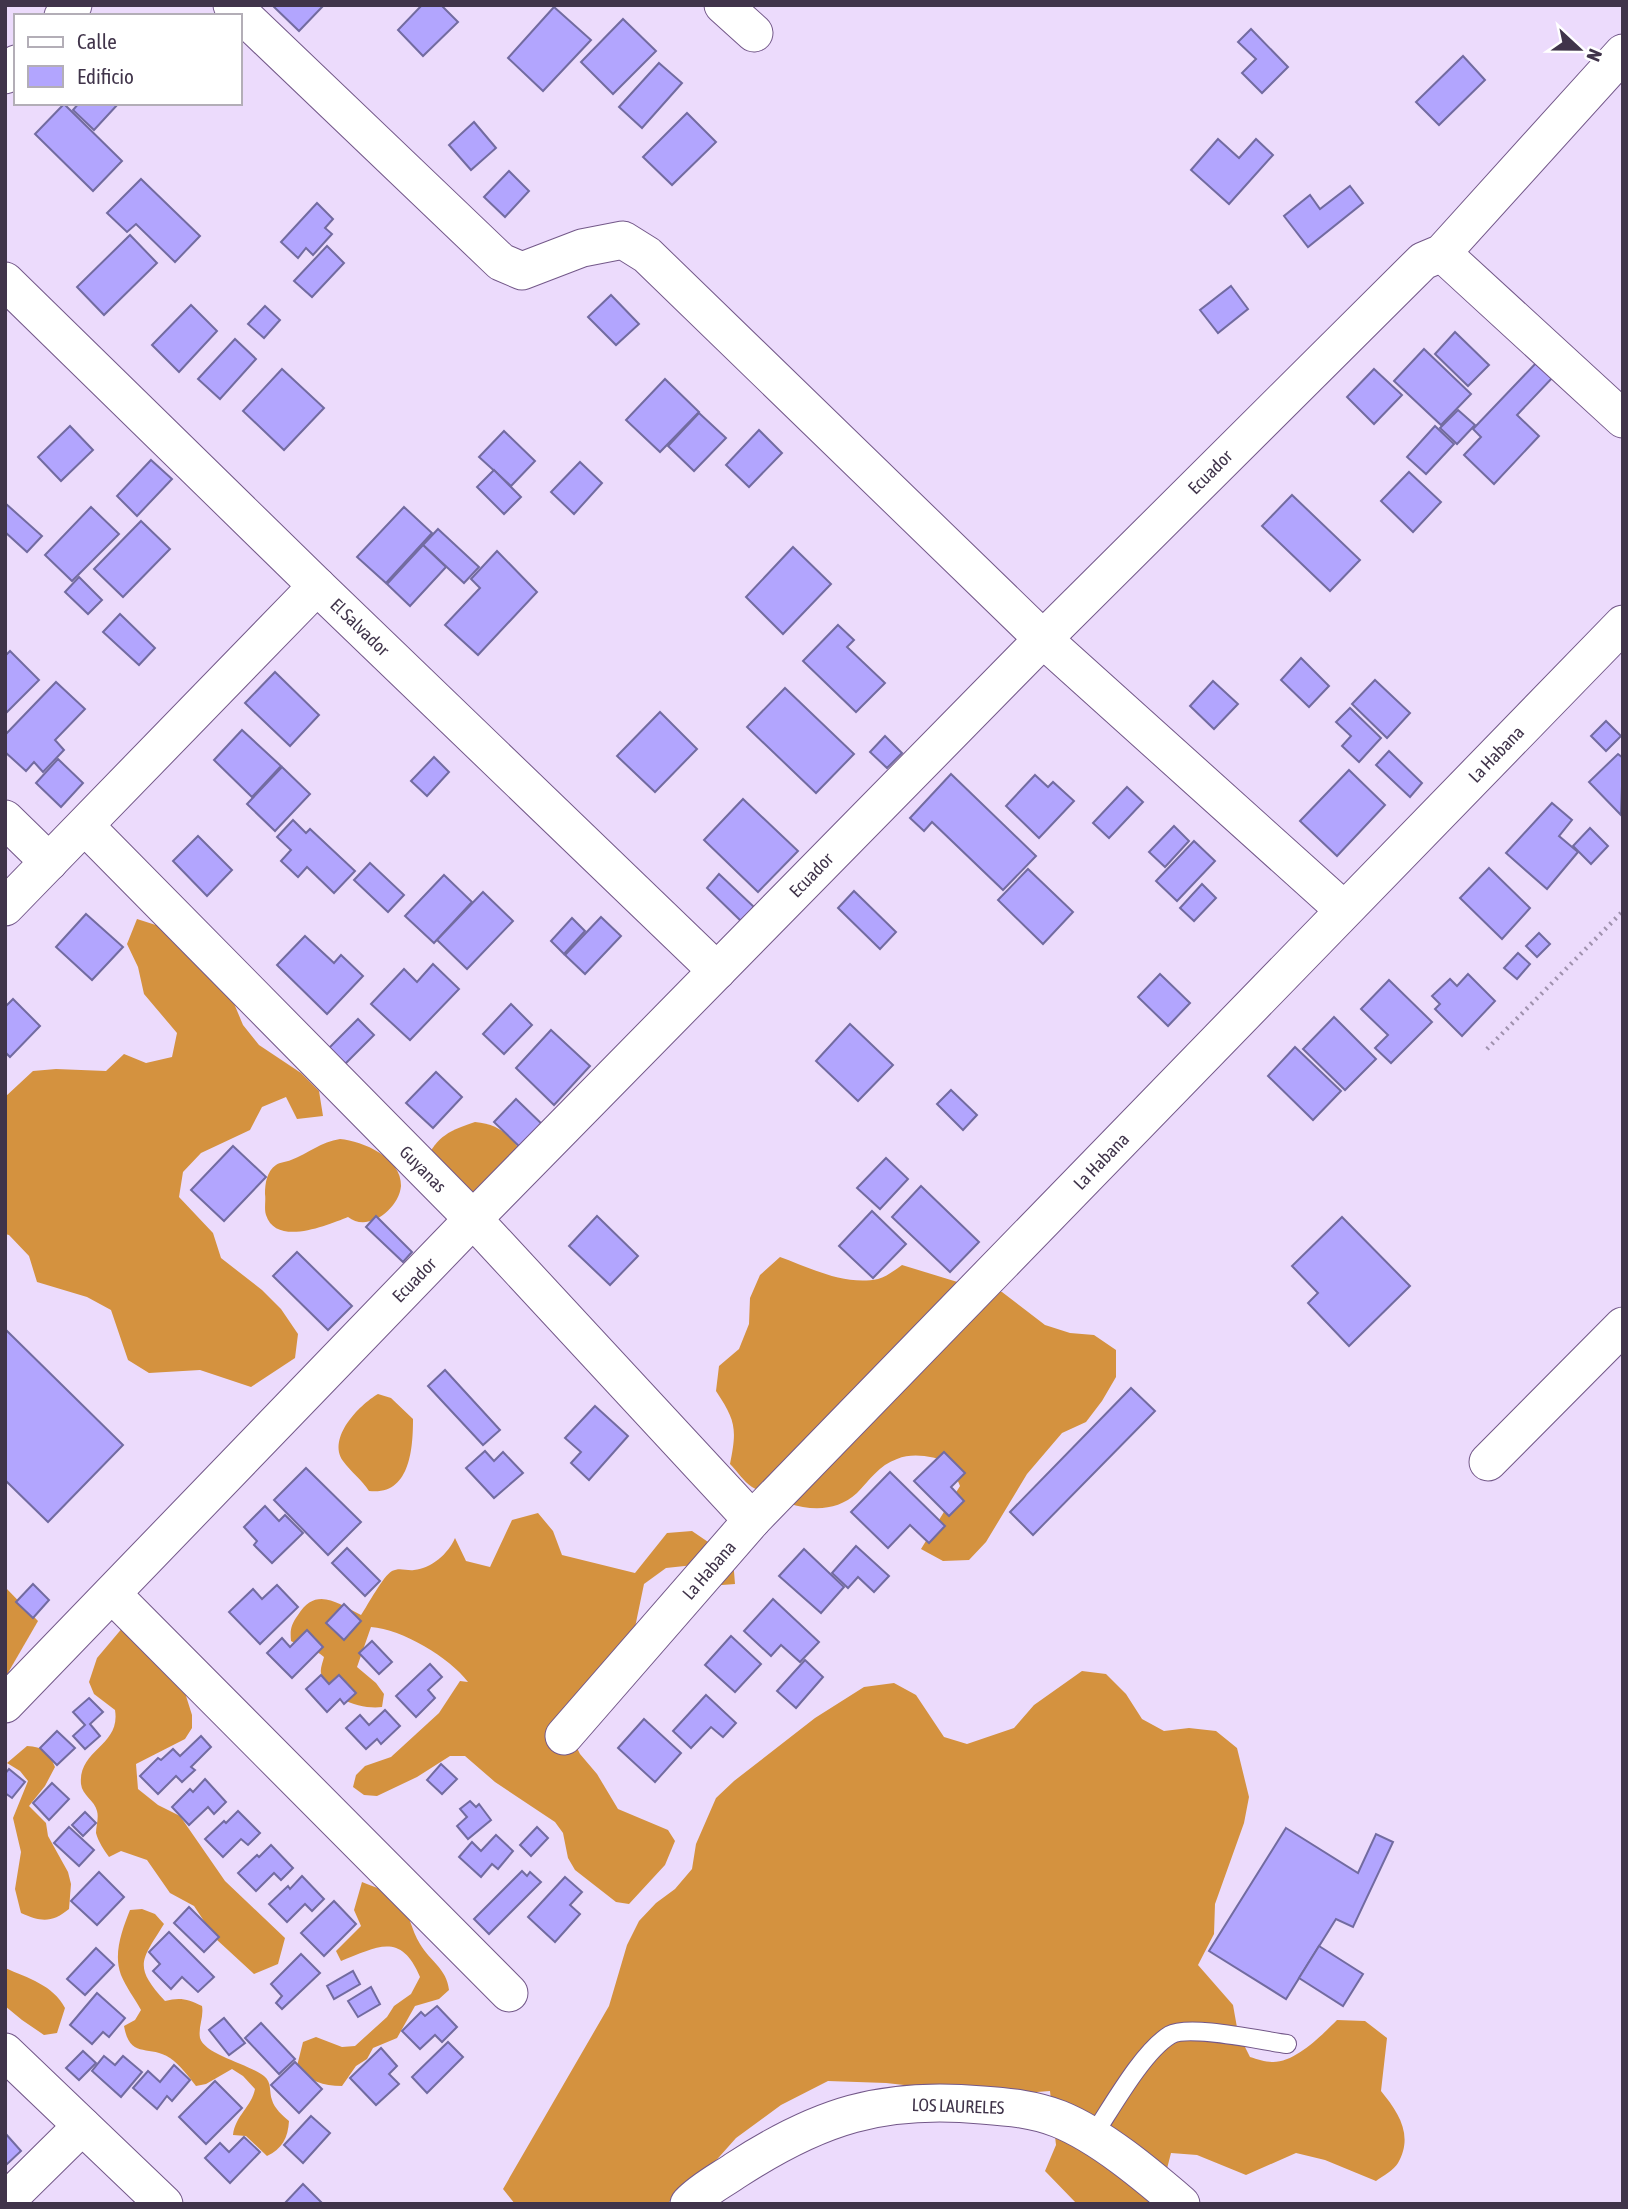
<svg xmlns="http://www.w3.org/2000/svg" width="1628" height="2209" font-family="'Asap Condensed',sans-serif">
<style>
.forest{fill:#d4923f}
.building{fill:#b2a5fe;stroke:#726ba0;stroke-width:2}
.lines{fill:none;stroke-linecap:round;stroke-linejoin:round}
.service-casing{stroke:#735889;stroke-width:20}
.minor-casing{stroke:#735889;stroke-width:39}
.path{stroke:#9f91ad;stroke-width:4.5;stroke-dasharray:2 5;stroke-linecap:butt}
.service{stroke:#fff;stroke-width:18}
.minor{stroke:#fff;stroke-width:37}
.labels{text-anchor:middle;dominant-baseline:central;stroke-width:6;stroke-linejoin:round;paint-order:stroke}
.street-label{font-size:18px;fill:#40344a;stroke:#fff}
</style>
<rect width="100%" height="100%" fill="#ecdbfc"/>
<g class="forest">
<polygon points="137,919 162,927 233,1001 243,1025 259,1045 301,1073 319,1091 323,1116 297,1119 286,1097 262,1107 250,1130 201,1153 183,1172 179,1197 213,1233 221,1258 262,1290 281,1309 298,1334 295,1358 251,1387 200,1370 149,1373 128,1360 111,1310 87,1297 37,1282 29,1256 9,1235 5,1234 5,1097 33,1071 56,1069 106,1071 124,1054 146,1063 172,1057 177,1033 144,994 138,967 127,944"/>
<path d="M475 1122C495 1124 506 1131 518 1147L478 1222 426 1161C436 1136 451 1130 475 1122Z"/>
<path d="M340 1139C363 1141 402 1158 401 1186 399 1209 368 1233 348 1217 328 1225 276 1247 266 1215 264 1209 266 1200 265 1194 265 1183 267 1171 276 1165 280 1162 286 1162 291 1160 309 1153 321 1142 340 1139Z"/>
<path d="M780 1257C810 1268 845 1286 878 1279 886 1277 895 1270 902 1265L977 1288 1002 1292 1045 1325 1070 1333 1094 1335 1116 1350V1377L1102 1401 1086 1422 1062 1433 1027 1474 986 1542 969 1560 943 1561 921 1549 960 1486 950 1462C933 1457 914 1452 897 1459 879 1465 870 1480 857 1493 827 1521 783 1505 752 1487 744 1482 737 1471 730 1464 737 1429 736 1421 716 1391L719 1366 739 1349 749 1324 750 1298 760 1275Z"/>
<path d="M378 1394 391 1398 413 1419C413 1449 410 1496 369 1491 362 1480 351 1472 343 1461 327 1438 359 1405 378 1394Z"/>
<path d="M538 1513 553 1531 562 1555 635 1573 667 1533 692 1531 733 1559 735 1584 709 1586 694 1565 666 1568 644 1584 633 1637 574 1742 580 1754 597 1774 618 1809 668 1830 675 1841 665 1865 629 1904 616 1902 575 1870 568 1858 563 1833 555 1822 495 1782 465 1756H450L417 1777 377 1796 364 1795 353 1787 356 1775 365 1766 391 1757 439 1713 460 1681 468 1682C450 1658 402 1629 371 1627L357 1667 376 1683 384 1694 382 1707C361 1710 325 1698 321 1673 320 1668 323 1662 324 1657 314 1648 303 1649 291 1641 290 1629 291 1625 298 1615 316 1586 337 1603 361 1615 368 1605 383 1576 392 1571 400 1567 406 1571 414 1570 432 1568 448 1554 455 1538L466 1561 490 1567 512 1520Z"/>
<polygon points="5,1587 38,1621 5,1678"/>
<path d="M124 1626 175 1661 192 1715V1728L185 1739 136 1764 138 1789 158 1805 180 1816 225 1881 285 1938 278 1964 254 1974 216 1939 194 1906 170 1893 147 1860 121 1851 109 1857C104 1850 98 1841 96 1833 96 1826 99 1818 97 1811 95 1801 82 1795 81 1784 78 1749 121 1746 115 1710L94 1694 89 1682 97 1658Z"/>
<path d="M1082 1671 1106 1674 1126 1694 1142 1719 1164 1731 1189 1728 1216 1731 1237 1748 1249 1797 1244 1823 1215 1904 1214 1934 1198 1965 1233 2005 1238 2033 1250 2057C1257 2059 1265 2062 1272 2062 1295 2063 1322 2035 1337 2020L1365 2021 1387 2038 1381 2091C1398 2112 1414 2135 1398 2163 1394 2170 1383 2176 1376 2181L1325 2160 1296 2153 1246 2175 1197 2155 1171 2153 1158 2204H1077L1045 2171 1056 2145 1050 2091 995 2095 886 2083 828 2081 781 2105 736 2138 696 2183 666 2204H515L503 2189 609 2006 627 1945 639 1921 656 1903 675 1889 692 1869 696 1844 716 1798 734 1781 815 1718 864 1687 894 1683 916 1695 944 1737 967 1744 1014 1728 1034 1705Z"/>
<path d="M27 1746C43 1747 49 1752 55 1767L45 1786 29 1806 46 1823 48 1836 68 1872 71 1884 69 1909C52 1923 41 1922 21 1913L15 1889 21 1852 13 1818 28 1781 20 1771 7 1763Z"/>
<path d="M362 1882C373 1887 388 1890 397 1899 410 1912 411 1930 420 1944 430 1961 447 1969 449 1990L439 1999 415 2006 397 2038 373 2048 367 2059 356 2066 342 2086C323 2086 309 2081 297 2066L303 2042 316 2037 342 2047 355 2046 387 2017 394 2006 411 1994 420 1977C401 1931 377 1947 341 1961L336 1951 361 1926 354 1910Z"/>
<path d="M142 1909 155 1914 164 1924C141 1961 133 1966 165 2001 180 1997 188 1999 202 2006 204 2017 198 2027 200 2038 205 2055 249 2064 264 2076 272 2082 269 2092 272 2100 274 2108 283 2116 289 2121 288 2138 282 2149 267 2156L246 2136 233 2135C235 2116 252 2106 255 2089L243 2076 232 2069 206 2084 196 2086C189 2077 180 2065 170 2058 149 2044 130 2060 124 2026L135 2020 141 2010C135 1999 126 1987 121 1975 113 1954 122 1930 130 1910Z"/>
<path d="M5 1968C28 1978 53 1985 65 2008L57 2033 44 2035 22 2020 5 2006Z"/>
</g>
<g class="building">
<polygon points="272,5 324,5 299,31"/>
<polygon points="422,5 441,5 458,22 423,56 398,30"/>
<polygon points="554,7 591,40 543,91 508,58"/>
<polygon points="623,19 656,51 613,94 581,62"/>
<polygon points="1251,29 1288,67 1262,93 1242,73 1256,59 1238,42"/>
<polygon points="1463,56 1485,80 1439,125 1416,102"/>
<polygon points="659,63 682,83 642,128 619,107"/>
<polygon points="79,103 119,103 94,130 73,110"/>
<polygon points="64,104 122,161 93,191 35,134"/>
<polygon points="687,113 716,142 672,185 643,157"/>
<polygon points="474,122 496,148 471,170 449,145"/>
<polygon points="1218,139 1239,158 1256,139 1273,155 1229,204 1191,170"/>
<polygon points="509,171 529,191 505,217 484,197"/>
<polygon points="141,179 200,236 175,262 136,224 127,232 107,213"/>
<polygon points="1350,186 1363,203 1308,247 1284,216 1310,195 1320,209"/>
<polygon points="317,203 333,219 325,228 332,234 313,255 306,248 298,258 281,242"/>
<polygon points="130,235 157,263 104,315 77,287"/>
<polygon points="327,246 344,263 312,297 294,281"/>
<polygon points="1231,286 1248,309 1218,333 1200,310"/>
<polygon points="611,295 639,324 616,345 588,317"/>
<polygon points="191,305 217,331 179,372 152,345"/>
<polygon points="265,306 280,320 264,338 248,324"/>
<polygon points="1455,332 1489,365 1468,386 1435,354"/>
<polygon points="235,339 256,359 220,399 198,379"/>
<polygon points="1424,349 1471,394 1441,425 1394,381"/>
<polygon points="1538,361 1554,376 1517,415 1539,436 1494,484 1464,455 1481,437 1473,429"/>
<polygon points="282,369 324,408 284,450 243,411"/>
<polygon points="1374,369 1402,395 1374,424 1347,397"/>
<polygon points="665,379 699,412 660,452 626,420"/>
<polygon points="1458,410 1475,425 1457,444 1440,428"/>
<polygon points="699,413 726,438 694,471 668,446"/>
<polygon points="70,426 93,450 61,481 38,457"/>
<polygon points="1435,426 1454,444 1426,474 1407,457"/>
<polygon points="759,430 782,453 749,487 726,465"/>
<polygon points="504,431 535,461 511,486 479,457"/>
<polygon points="151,460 172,479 137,516 117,496"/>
<polygon points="580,462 602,483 574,514 551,492"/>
<polygon points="494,470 521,497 504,514 477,487"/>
<polygon points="1409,472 1441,502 1413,532 1381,501"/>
<polygon points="1292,495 1360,560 1330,591 1262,526"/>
<polygon points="5,503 42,536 27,552 5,532"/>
<polygon points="91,507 119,534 72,581 45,555"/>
<polygon points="404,507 432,533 386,583 357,557"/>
<polygon points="141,521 170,549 123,597 94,569"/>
<polygon points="438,529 479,567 464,583 423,545"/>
<polygon points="423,545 446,567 410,606 387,584"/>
<polygon points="793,547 831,584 783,634 746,597"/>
<polygon points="497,551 537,592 478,655 445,625 480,588 471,579"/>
<polygon points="79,577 102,600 88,614 65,592"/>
<polygon points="120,614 155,648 139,665 103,632"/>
<polygon points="838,625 854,640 847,647 885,683 856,712 803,661"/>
<polygon points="10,651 39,680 5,714 5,656"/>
<polygon points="1301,658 1329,686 1309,707 1281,680"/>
<polygon points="275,672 319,715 290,746 245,703"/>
<polygon points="1375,680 1410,713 1387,738 1352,704"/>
<polygon points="1213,681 1238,704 1214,729 1190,706"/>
<polygon points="56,682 85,709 55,740 64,750 43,772 34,762 26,771 5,752 5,735"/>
<polygon points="785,688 854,754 816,793 747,727"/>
<polygon points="1350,708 1381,738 1359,762 1342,746 1351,736 1336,722"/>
<polygon points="660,712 697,749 655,792 617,756"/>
<polygon points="1606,721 1621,736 1606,751 1591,736"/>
<polygon points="242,730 281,766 252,797 214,760"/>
<polygon points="885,736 902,753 887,768 870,752"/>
<polygon points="1389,751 1422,783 1410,797 1376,765"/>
<polygon points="1618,754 1623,758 1621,815 1589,782"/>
<polygon points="434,757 449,772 427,796 411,781"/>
<polygon points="58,759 83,783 61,807 36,783"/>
<polygon points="282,767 310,794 275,831 247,804"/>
<polygon points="1349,770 1385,805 1337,856 1300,821"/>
<polygon points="951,774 1036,856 1003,890 932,822 924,831 910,818"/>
<polygon points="1035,775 1048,787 1053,782 1074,801 1039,838 1006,806"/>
<polygon points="1127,787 1143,802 1109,838 1093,823"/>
<polygon points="743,799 798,851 758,892 704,840"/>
<polygon points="1552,803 1572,820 1559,836 1578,852 1547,889 1506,853"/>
<polygon points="293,820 306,833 310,829 355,871 334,893 307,867 298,877 281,861 291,850 277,837"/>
<polygon points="1174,826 1189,841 1165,867 1149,852"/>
<polygon points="1590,828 1608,846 1591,864 1573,846"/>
<polygon points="198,836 232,870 207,896 173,861"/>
<polygon points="1194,841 1215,861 1177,901 1156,881"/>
<polygon points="370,863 404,895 388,912 354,880"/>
<polygon points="1489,868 1530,908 1502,939 1460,898"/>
<polygon points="1028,869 1073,912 1043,944 998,900"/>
<polygon points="719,874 754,907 741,921 707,888"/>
<polygon points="444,875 472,902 434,943 405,916"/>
<polygon points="1202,884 1216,898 1194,921 1180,908"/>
<polygon points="854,891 896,932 880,949 838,908"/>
<polygon points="483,892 513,921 467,969 437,940"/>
<polygon points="86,914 123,947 92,980 56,947"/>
<polygon points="601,917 621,936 585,974 565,955"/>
<polygon points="572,918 585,931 564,954 551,941"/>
<polygon points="1539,933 1550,944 1537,957 1526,946"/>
<polygon points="305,936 334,963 341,955 363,976 327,1014 277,965"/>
<polygon points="1518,953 1530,964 1517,979 1504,968"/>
<polygon points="433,964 459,989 410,1040 371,1004 404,969 417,982"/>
<polygon points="1160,974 1190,1003 1168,1026 1138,997"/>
<polygon points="1468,974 1495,1001 1462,1036 1435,1009 1440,1004 1432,996 1450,979 1457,986"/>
<polygon points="1389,980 1432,1022 1391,1063 1375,1048 1388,1035 1361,1009"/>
<polygon points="13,999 40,1026 10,1057 5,1052 5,1007"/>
<polygon points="511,1004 532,1025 504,1054 483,1034"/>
<polygon points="1334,1017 1376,1059 1345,1090 1303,1049"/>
<polygon points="358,1019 374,1035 340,1069 324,1053"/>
<polygon points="850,1024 893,1065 858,1101 816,1061"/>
<polygon points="551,1030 590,1066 554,1105 516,1068"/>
<polygon points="1295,1047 1341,1091 1313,1120 1268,1076"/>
<polygon points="436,1072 462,1097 433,1128 406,1103"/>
<polygon points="951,1090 977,1115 963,1130 937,1104"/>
<polygon points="516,1099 546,1128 524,1151 494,1122"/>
<polygon points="233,1146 266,1177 224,1221 191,1190"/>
<polygon points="886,1158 908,1179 880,1209 857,1188"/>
<polygon points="921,1186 979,1242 950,1272 892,1217"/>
<polygon points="872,1211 906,1244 873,1278 839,1246"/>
<polygon points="376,1216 412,1252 403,1262 366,1227"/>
<polygon points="597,1216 638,1256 610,1285 569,1246"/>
<polygon points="1342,1217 1410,1286 1349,1346 1308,1303 1318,1293 1292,1266"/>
<polygon points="297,1252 352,1306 328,1330 273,1276"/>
<polygon points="5,1329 123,1445 48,1522 5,1480"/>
<polygon points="445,1370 500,1430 483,1445 428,1386"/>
<polygon points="1131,1388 1155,1411 1033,1535 1010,1512"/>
<polygon points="595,1406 628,1436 589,1480 571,1463 581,1452 565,1438"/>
<polygon points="485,1451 494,1461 503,1452 523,1473 494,1498 466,1468"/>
<polygon points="944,1452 965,1473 951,1487 964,1501 949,1516 914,1481"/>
<polygon points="306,1468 361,1522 328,1555 274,1500"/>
<polygon points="890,1472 945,1526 929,1543 910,1525 888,1548 851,1512"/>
<polygon points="265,1506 279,1521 285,1515 303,1533 272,1563 254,1545 257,1541 244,1527"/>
<polygon points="856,1546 889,1576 874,1592 858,1577 848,1588 832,1573"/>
<polygon points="347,1548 380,1581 365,1596 332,1563"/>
<polygon points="804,1549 844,1587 821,1613 779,1576"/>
<polygon points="33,1584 49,1600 33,1618 16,1602"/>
<polygon points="277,1585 298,1607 260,1644 229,1612 253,1589 262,1599"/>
<polygon points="773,1599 819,1642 800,1662 781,1645 771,1656 744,1631"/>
<polygon points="344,1604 361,1621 344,1640 326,1623"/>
<polygon points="307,1630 323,1647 292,1678 267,1653 282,1638 290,1647"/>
<polygon points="731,1636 761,1664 735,1692 705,1665"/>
<polygon points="372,1641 392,1662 379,1674 359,1653"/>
<polygon points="805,1660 823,1677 796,1708 777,1691"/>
<polygon points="430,1664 442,1677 428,1690 435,1698 416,1717 396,1696"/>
<polygon points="321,1675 329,1684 339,1675 356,1693 344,1704 340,1699 327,1712 306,1689"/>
<polygon points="706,1695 736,1723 723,1737 711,1727 691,1748 673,1731"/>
<polygon points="89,1698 103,1712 90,1724 100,1736 85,1749 73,1736 85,1725 73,1712"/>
<polygon points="385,1710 400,1726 381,1744 377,1739 366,1749 346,1728 360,1715 369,1725"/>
<polygon points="644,1719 681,1753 655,1782 618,1748"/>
<polygon points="57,1731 75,1748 57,1765 40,1748"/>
<polygon points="201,1736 211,1747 191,1767 195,1770 182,1782 176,1776 158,1794 140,1776 158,1758 161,1760 173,1749 180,1756"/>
<polygon points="441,1764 457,1779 442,1794 427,1780"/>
<polygon points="9,1769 25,1782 12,1798 5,1793 5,1774"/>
<polygon points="205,1779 226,1802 214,1814 208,1807 189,1825 172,1807 190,1789 193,1792"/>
<polygon points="52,1783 69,1799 49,1820 33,1803"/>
<polygon points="470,1801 476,1807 479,1804 491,1820 468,1839 457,1826 467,1817 460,1809"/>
<polygon points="238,1811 260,1833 248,1845 241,1839 223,1857 205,1839 224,1821 226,1823"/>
<polygon points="85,1812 96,1823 83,1836 72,1825"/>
<polygon points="69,1827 94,1850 79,1866 54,1843"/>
<polygon points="537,1827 548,1838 531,1856 520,1845"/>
<polygon points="1286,1828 1358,1873 1376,1834 1393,1842 1353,1927 1336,1919 1286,1999 1209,1951"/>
<polygon points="496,1835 513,1851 498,1869 492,1864 481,1877 459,1857 472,1842 481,1851"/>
<polygon points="271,1845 293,1868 281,1880 274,1873 256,1891 238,1873 257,1855 259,1857"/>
<polygon points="522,1871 527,1876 530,1872 541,1882 489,1934 474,1919"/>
<polygon points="99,1872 124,1897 97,1925 71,1901"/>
<polygon points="302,1876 324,1899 312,1911 305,1904 287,1922 269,1904 288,1886 290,1889"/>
<polygon points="565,1877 582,1892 570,1905 580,1914 555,1942 528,1917"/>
<polygon points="334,1901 356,1924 324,1956 301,1933"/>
<polygon points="189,1907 219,1937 204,1952 174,1923"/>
<polygon points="169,1932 214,1977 198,1992 182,1977 171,1989 153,1971 160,1964 149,1952"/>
<polygon points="1319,1946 1363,1974 1343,2006 1299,1978"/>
<polygon points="96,1948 114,1965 85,1995 67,1979"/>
<polygon points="301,1954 320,1973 282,2009 276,2003 282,1996 271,1984"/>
<polygon points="353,1971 360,1984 334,1999 327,1986"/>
<polygon points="371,1987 380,2004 358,2017 348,2001"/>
<polygon points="97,1993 125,2018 109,2037 103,2032 92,2044 70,2025"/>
<polygon points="437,2006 457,2027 442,2042 435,2035 420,2049 402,2031 421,2012 425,2016"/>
<polygon points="224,2018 245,2043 229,2055 209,2030"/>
<polygon points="261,2023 295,2059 279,2074 245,2038"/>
<polygon points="448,2042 463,2057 427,2093 412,2077"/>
<polygon points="381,2048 397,2066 389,2074 399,2084 376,2105 350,2078"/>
<polygon points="83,2051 96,2063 79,2080 66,2068"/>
<polygon points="104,2056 115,2065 123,2056 142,2072 121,2097 92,2071"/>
<polygon points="295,2062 322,2089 299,2113 271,2085"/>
<polygon points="174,2065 190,2080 172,2101 167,2096 157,2109 133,2088 148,2071 160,2082"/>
<polygon points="215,2081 242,2108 206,2144 179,2117"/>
<polygon points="311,2116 330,2133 303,2163 284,2145"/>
<polygon points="5,2133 21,2151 5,2166"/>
<polygon points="244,2137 260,2152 230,2183 205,2158 220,2143 229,2152"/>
<polygon points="303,2184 323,2204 284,2204"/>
</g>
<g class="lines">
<g class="service-casing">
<path id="service" d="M1092 2137C1111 2109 1142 2052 1170 2035 1189 2024 1263 2041 1287 2044"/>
</g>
<g class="minor-casing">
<g id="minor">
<polyline points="232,5 501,262 522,271 582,248 623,240 647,255 1043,639 1344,910"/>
<polyline points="723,5 754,33"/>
<polyline points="63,16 73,5"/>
<polyline points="5,75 16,64"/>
<polyline points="1442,253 1623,419"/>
<polyline points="5,281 317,586 717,971"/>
<polyline points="5,819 49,862"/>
<polyline points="85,826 473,1219 752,1520"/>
<polyline points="5,907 317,586"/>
<polyline points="1488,1462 1623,1326"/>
<polyline points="112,1594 509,1993"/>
<polyline points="5,1704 473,1219 1043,639 1423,261 1442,253 1623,53"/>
<polyline points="564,1736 752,1520 1623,624"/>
<polyline points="5,2052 164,2204"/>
<polyline points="5,2202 82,2126"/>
<path d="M689 2204C702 2190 720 2181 736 2170 819 2116 882 2096 982 2105 1009 2107 1034 2109 1059 2119 1101 2136 1147 2175 1181 2204"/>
</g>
</g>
<polyline class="path" points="1487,1049 1623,911"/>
<use href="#service" class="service"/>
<use href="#minor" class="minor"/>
</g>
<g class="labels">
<g class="street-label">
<text transform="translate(1210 472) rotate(-45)">Ecuador</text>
<text transform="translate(360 627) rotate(44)">El Salvador</text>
<text transform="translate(1496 754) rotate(-46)">La Habana</text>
<text transform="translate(811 875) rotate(-46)">Ecuador</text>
<text transform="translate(1101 1161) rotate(-46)">La Habana</text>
<text transform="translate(423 1169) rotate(45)">Guyanas</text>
<text transform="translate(414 1280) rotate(-46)">Ecuador</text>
<text transform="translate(709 1570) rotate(-49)">La Habana</text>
<text transform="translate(958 2106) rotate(2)">LOS LAURELES</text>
</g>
</g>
<rect width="1628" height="2209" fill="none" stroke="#40344a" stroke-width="14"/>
<rect x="14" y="14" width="228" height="91" fill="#ffffff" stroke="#b3aeb7" stroke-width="2"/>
<rect x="28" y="37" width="35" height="10" fill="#ffffff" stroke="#b3aeb7" stroke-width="2"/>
<text x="77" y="49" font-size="21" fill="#40344a">Calle</text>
<rect x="28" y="66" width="35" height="21" fill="#b2a5fe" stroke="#b3aeb7" stroke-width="2"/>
<text x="77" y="84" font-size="21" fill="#40344a">Edificio</text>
<g transform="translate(1579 49) rotate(112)" stroke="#ffffff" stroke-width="5" paint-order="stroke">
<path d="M0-5L12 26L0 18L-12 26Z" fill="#40344a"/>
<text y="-10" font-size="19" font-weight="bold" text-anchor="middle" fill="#40344a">N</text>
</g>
</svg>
